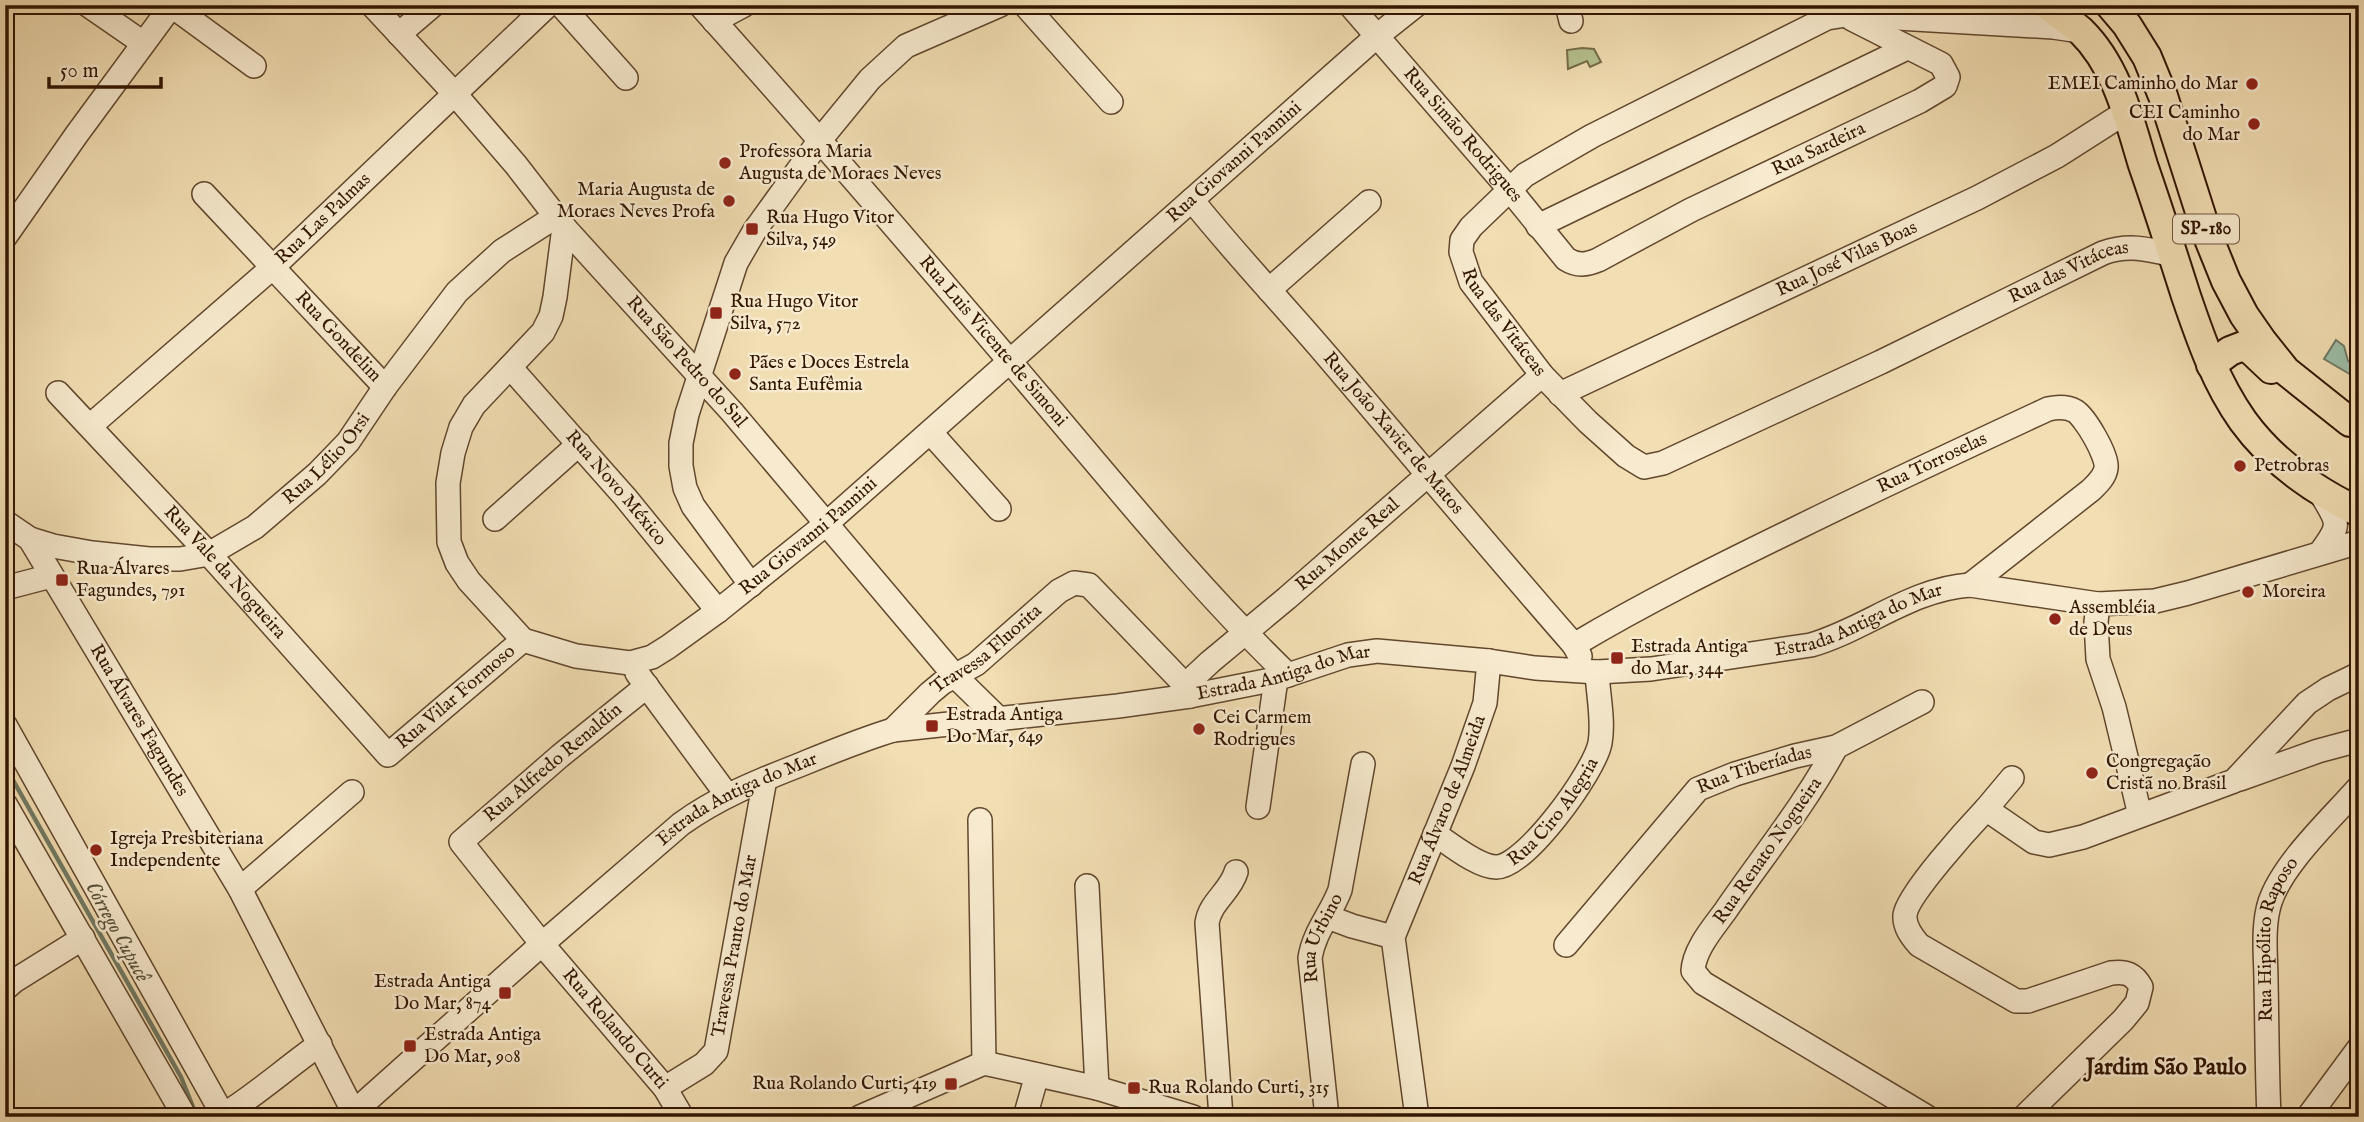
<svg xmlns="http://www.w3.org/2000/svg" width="2364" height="1122" font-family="'IM FELL English',serif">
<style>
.green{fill:#b6c290;stroke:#746c48;stroke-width:2}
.water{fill:#9cbda7;stroke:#717a64;stroke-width:2}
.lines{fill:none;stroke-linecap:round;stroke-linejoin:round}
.stream{stroke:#717a64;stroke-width:4.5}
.minor-casing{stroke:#61472d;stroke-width:26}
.major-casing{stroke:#311500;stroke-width:32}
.minor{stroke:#f7eace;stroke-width:23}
.major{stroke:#f2deb3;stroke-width:28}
.poi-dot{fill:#8f2418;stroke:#f7eace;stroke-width:2.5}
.labels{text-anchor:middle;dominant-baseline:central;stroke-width:5;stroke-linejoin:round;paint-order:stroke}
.shield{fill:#f7eace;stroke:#6c553e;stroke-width:2}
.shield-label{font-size:18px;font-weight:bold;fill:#311500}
.poi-label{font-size:19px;fill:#311500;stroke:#f7eace;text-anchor:start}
.street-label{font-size:19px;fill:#311500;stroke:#f7eace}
.water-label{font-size:21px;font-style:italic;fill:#56503a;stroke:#f7eace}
.quarter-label{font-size:23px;font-weight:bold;fill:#311500;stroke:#f7eace}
</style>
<rect width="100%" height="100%" fill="#f2deb3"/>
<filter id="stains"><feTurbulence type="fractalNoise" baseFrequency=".00286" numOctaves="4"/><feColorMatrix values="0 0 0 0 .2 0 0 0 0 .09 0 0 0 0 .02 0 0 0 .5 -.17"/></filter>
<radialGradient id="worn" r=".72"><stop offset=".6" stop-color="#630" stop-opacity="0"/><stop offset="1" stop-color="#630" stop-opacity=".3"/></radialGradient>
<polygon class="green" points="1582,48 1594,49 1601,62 1590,67 1587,61 1568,69 1567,50"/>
<polygon class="water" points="2336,340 2344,346 2348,361 2358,368 2353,376 2324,359"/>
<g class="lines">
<polyline class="stream" points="5,766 181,1077 197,1117"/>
<g class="minor-casing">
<g id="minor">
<polyline points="88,5 143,43"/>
<path id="s1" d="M372 5 454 93 516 165 564 227 732 412 955 676 1000 720"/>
<polyline points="561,5 626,78"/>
<path id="s2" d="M700 5C816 134 929 266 1041 398 1121 492 1199 589 1288 675"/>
<polyline points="1025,5 1111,102"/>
<path id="s3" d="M1350 5 1510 190 1566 259C1577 266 1586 265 1598 260L1691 210 1920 101 1945 86 1948 77 1941 64 1852 19"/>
<polyline points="1567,5 1571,21"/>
<polyline points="172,6 254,66"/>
<polyline points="714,21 744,5"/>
<path id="s4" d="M2080 31 2053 27 1846 15 1827 18 1592 136 1547 162 1525 175 1471 227 1462 240 1461 252 1471 282 1542 375 1588 422 1626 456 1644 467 1663 463 1881 362 2103 253C2128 244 2148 249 2173 255"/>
<polyline points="399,34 433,5"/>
<path id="s5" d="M204 194 385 387"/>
<path id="s6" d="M1192 200C1235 254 1283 304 1328 357 1410 453 1491 550 1574 645L1580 656"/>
<polyline points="1538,226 1907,48"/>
<path id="s7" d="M564 227 555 297 551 316 543 332 474 405 461 427 453 453 448 483 449 542 457 563 469 581 523 640 576 656 630 663 652 657 668 647 718 611 826 524 1377 36 1416 5"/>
<polyline points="5,237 77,134 172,5"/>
<polyline points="1269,290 1369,202"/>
<path id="s8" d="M510 367 625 497 718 611"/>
<path id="s9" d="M58 393 209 554 388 755 523 640"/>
<path id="s10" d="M1560 394 1977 198 2057 156 2126 112"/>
<path id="s11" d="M90 426 273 267 548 5"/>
<polyline points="931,433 999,509"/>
<path d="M2319 490C2337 523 2344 521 2320 553"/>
<polyline points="495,519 579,444"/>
<path id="s12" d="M5 522 30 539 240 889 356 1117"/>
<path id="s13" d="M30 539 53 546 92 553 149 559H180L209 554 255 527 317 474 348 442 385 387 457 292 502 251 555 217"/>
<polyline points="751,585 693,506 685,488 681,466 681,443 687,414 736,263 755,230 820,140 870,79 906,46 1000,5"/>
<polyline points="5,588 51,576"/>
<polyline points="2098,604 2096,622 2098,659 2114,707 2140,815"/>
<path id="s14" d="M1574 645C1646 602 1721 565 1797 528 1880 487 1964 448 2048 409 2057 407 2066 406 2075 411 2085 417 2108 456 2106 468 2105 477 2097 484 2091 490L1970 585"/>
<polyline points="637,673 727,795"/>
<path id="s15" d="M647 686 560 756 461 842 542 944 665 1088 682 1117"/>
<path id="s16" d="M1187 687 1195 676 1210 662 1287 598 1542 375"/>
<polyline points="5,725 223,1115"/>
<path id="s17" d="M893 730 930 693 942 683 976 664 1059 591 1074 583 1089 585 1187 687 1190 696"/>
<path d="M1836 747C1805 805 1763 856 1726 910 1714 927 1694 949 1693 971L1703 983 1927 1117"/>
<polyline points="2240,779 2318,751 2359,740"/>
<polyline points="5,804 185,1117"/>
<polyline points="1258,807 1276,679"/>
<polyline points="1986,809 2012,778"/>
<polyline points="980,820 984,1063"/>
<path id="s18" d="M1435 834C1450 844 1478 867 1496 867 1525 868 1595 771 1600 743 1604 721 1598 695 1597 672"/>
<polyline points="1087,886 1097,1088"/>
<polyline points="240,889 352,792"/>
<polyline points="1328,917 1352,926 1393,937"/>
<path id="s19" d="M1566 945 1698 789 1735 774 1795 756 1836 747 1922 702"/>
<polyline points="5,989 14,981 83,938"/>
<path id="s20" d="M665 1088 704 1064 716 1051 765 779"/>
<path id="s21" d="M354 1112 542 944 681 824C717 798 756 782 797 766 829 753 860 740 893 730L1118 706 1190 696 1276 679 1348 655 1377 651 1489 661 1535 668 1597 672 1651 669 1811 645C1866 629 1911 589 1970 585L2098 604 2155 601 2188 593 2359 542"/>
<path d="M220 1117C254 1097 287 1067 320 1044"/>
<polyline points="860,1117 984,1063 1097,1088 1193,1117"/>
<polyline points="1025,1117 1037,1075"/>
<path d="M1221 1117 1207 923C1210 902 1230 892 1236 872"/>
<path id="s22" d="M1327 1117 1310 958C1314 932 1331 914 1340 890L1363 764"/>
<path id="s23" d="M1417 1117 1393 937 1463 766 1485 703 1489 661"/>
<path d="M2024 1117 2123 1020 2137 1003 2141 987C2134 974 2126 971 2111 973L2028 1001H2016L1919 945C1912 937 1904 927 1905 915 1907 895 1970 826 1986 809L2034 842 2049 845 2083 837 2234 781 2307 703 2328 689 2359 674"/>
<path id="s24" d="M2269 1117C2267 1072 2267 1027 2266 982 2266 957 2262 927 2270 902 2283 863 2332 818 2359 787"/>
<polyline points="2308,1117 2359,1048"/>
</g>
</g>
<g class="major-casing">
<g id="major">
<path d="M2047 5C2058 14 2071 22 2081 31 2117 66 2129 119 2143 165 2158 208 2172 252 2186 296 2201 340 2216 383 2243 421 2272 461 2315 491 2359 512"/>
<polyline points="2110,5 2127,25 2147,57 2163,96 2207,234 2226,281 2244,315 2262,341 2286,371 2350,422"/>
<polyline points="2211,365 2230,351 2243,346 2252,351 2271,369"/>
</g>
</g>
<use href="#minor" class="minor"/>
<use href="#major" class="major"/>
</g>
<g class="poi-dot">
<circle cx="2252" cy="84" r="7"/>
<circle cx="2254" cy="124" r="7"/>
<circle cx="725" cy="163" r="7"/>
<circle cx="729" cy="201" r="7"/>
<rect x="745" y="222" width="14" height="14" rx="3.5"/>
<rect x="709" y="306" width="14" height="14" rx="3.5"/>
<circle cx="735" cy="374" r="7"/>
<circle cx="2240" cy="466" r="7"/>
<rect x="55" y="573" width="14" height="14" rx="3.5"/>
<circle cx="2248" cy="592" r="7"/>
<circle cx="2055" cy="619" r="7"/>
<rect x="1610" y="651" width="14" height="14" rx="3.5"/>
<rect x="925" y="719" width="14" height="14" rx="3.5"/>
<circle cx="1199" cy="729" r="7"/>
<circle cx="2092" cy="773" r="7"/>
<circle cx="96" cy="850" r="7"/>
<rect x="498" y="986" width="14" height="14" rx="3.5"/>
<rect x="403" y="1039" width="14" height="14" rx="3.5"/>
<rect x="944" y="1077" width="14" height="14" rx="3.5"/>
<rect x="1127" y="1081" width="14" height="14" rx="3.5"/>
</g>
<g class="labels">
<rect class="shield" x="2173" y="214.5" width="66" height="29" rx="5"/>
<g class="shield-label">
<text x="2206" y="229">SP-180</text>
</g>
<g class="poi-label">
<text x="2238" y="84" text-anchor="end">EMEI Caminho do Mar</text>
<text x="2240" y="113" text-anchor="end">CEI Caminho<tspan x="2240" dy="22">do Mar</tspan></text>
<text x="739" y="152">Professora Maria<tspan x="739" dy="22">Augusta de Moraes Neves</tspan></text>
<text x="715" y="190" text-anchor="end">Maria Augusta de<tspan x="715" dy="22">Moraes Neves Profa</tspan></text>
<text x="766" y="218">Rua Hugo Vitor<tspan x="766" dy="22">Silva, 549</tspan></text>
<text x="730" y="302">Rua Hugo Vitor<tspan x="730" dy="22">Silva, 572</tspan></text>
<text x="749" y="363">Pães e Doces Estrela<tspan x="749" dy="22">Santa Eufêmia</tspan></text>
<text x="2254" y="466">Petrobras</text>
<text x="76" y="569">Rua Álvares<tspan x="76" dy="22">Fagundes, 791</tspan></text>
<text x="2262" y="592">Moreira</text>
<text x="2069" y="608">Assembléia<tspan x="2069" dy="22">de Deus</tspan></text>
<text x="1631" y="647">Estrada Antiga<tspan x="1631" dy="22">do Mar, 344</tspan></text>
<text x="946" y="715">Estrada Antiga<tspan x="946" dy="22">Do Mar, 649</tspan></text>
<text x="1213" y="718">Cei Carmem<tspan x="1213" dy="22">Rodrigues</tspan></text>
<text x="2106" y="762">Congregação<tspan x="2106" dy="22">Cristã no Brasil</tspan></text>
<text x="110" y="839">Igreja Presbiteriana<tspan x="110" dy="22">Independente</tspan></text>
<text x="491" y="982" text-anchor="end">Estrada Antiga<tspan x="491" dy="22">Do Mar, 874</tspan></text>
<text x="424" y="1035">Estrada Antiga<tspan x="424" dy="22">Do Mar, 908</tspan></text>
<text x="937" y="1084" text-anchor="end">Rua Rolando Curti, 419</text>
<text x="1148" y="1088">Rua Rolando Curti, 315</text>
</g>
<g class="street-label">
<text stroke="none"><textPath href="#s3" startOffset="172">Rua Simão Rodrigues</textPath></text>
<text stroke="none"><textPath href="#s3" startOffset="614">Rua Sardeira</textPath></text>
<text stroke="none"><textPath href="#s7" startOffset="1372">Rua Giovanni Pannini</textPath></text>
<text stroke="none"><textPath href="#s11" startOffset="312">Rua Las Palmas</textPath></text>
<text stroke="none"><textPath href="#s10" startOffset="317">Rua José Vilas Boas</textPath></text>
<text stroke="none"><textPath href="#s4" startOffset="1452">Rua das Vitáceas</textPath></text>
<text stroke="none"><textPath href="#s4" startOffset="780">Rua das Vitáceas</textPath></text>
<text stroke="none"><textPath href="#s5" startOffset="196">Rua Gondelim</textPath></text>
<text stroke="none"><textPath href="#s2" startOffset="446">Rua Luis Vicente de Simoni</textPath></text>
<text stroke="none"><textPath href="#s1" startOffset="476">Rua São Pedro do Sul</textPath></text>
<text stroke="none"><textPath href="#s6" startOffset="308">Rua João Xavier de Matos</textPath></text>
<text stroke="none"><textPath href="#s13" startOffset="334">Rua Lélio Orsi</textPath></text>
<text stroke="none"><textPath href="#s14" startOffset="402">Rua Torroselas</textPath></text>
<text stroke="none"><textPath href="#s8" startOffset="161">Rua Novo México</textPath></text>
<text stroke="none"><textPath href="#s7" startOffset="805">Rua Giovanni Pannini</textPath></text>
<text stroke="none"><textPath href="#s16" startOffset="215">Rua Monte Real</textPath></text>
<text stroke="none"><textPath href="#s9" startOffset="245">Rua Vale da Nogueira</textPath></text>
<text stroke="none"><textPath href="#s21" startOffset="1650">Estrada Antiga do Mar</textPath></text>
<text stroke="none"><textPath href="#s17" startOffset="124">Travessa Fluorita</textPath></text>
<text stroke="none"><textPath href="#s21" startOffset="1064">Estrada Antiga do Mar</textPath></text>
<text stroke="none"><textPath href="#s9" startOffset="579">Rua Vilar Formoso</textPath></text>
<text stroke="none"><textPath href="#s12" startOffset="242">Rua Álvares Fagundes</textPath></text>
<text transform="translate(553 763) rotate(-40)">Rua Alfredo Renaldin</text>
<text stroke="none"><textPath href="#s19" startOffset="264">Rua Tiberíadas</textPath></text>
<text stroke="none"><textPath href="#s23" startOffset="329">Rua Álvaro de Almeida</textPath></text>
<text stroke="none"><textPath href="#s21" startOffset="497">Estrada Antiga do Mar</textPath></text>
<text stroke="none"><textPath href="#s18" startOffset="152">Rua Ciro Alegria</textPath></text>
<text transform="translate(1768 851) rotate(-55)">Rua Renato Nogueira</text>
<text stroke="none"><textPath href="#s22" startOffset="182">Rua Urbino</textPath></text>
<text stroke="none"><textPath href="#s24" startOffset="180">Rua Hipólito Raposo</textPath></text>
<text stroke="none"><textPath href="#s20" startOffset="170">Travessa Pranto do Mar</textPath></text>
<text stroke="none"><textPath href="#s15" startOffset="485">Rua Rolando Curti</textPath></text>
</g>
<g class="water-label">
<text transform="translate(117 932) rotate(61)">Córrego Cupucê</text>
</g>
<g class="quarter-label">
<text x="2166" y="1067">Jardim São Paulo</text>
</g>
</g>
<rect width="2364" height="1122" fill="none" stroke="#f2deb3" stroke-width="28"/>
<rect x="7" y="7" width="2350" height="1108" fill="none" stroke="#311500" stroke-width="3.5"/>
<rect x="14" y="14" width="2336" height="1094" fill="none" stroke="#311500" stroke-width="2"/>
<path d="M49 77v10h112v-10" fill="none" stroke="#311500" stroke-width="3.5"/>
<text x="60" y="77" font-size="21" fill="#311500" stroke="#f7eace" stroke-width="5" paint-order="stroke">50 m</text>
<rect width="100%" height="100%" filter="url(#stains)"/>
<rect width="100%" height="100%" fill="url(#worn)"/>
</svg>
